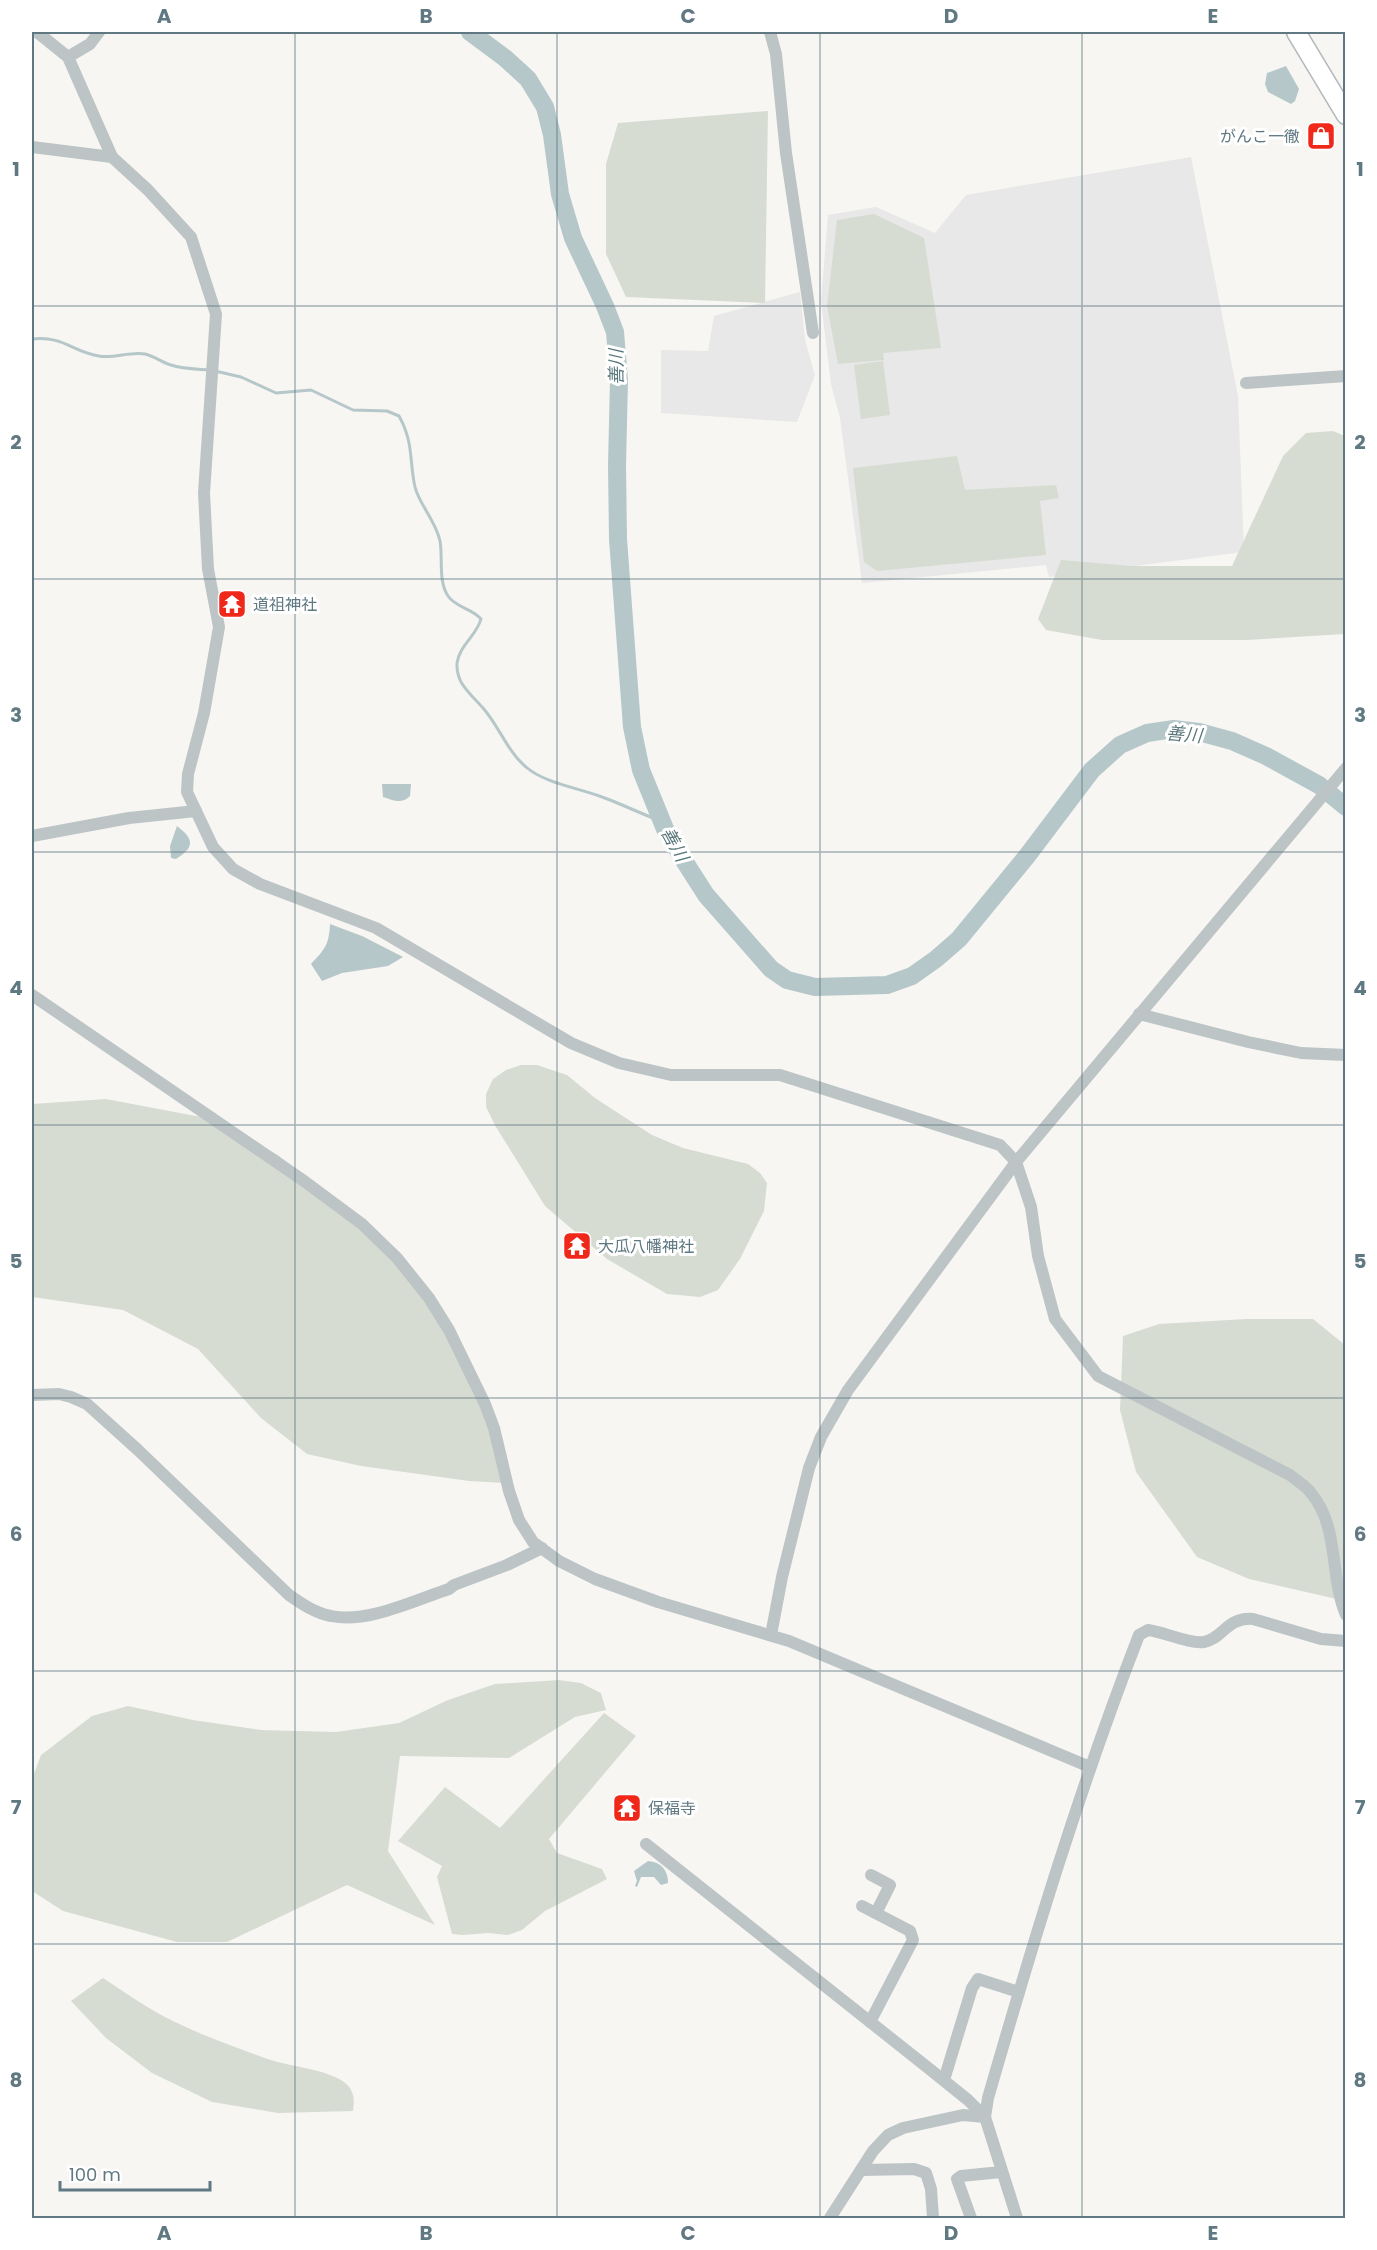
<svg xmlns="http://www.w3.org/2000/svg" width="1377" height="2250" font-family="Poppins,'Noto Sans JP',sans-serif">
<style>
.built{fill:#e7e8e7}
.green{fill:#d7dcd2}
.water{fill:#b5c7c9}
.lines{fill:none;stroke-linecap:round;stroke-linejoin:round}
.stream{stroke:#b5c7c9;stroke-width:3}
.river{stroke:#b5c7c9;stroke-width:18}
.highway-casing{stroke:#b2b8bb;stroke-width:21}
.minor{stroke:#bcc4c6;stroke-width:12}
.highway{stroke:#fff;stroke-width:18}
.grid{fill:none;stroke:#5f7881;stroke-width:1.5;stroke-opacity:0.55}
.labels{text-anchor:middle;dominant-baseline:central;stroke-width:6;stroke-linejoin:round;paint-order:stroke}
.poi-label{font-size:16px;fill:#5f7881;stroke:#fff;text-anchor:start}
.water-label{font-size:18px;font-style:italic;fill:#5a787c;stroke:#fff}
.neatline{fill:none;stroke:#5f7881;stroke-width:2}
.grid-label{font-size:20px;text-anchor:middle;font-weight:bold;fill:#5f7881}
</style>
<rect width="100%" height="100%" fill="#f7f6f3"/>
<g class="built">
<polygon points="1191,157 1238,396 1244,552 1049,577 1046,565 862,583 840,418 831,384 821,302 828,215 876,207 935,233 966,195"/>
<polygon points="800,292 805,340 815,375 797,422 661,413 661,350 708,351 714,316"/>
</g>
<g class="green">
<polygon points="768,111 765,303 626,297 606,254 606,164 618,123"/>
<polygon points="874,214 924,238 941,348 883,353 884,360 838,364 827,306 837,220"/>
<polygon points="883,361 890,415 861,419 854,365"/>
<polygon points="1333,431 1345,436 1345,634 1247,640 1102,640 1046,630 1038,619 1061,560 1131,566 1232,566 1283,456 1306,433"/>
<polygon points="957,456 965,490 1056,485 1059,498 1040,501 1046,555 877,571 864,562 853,468"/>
<polygon points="521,1065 537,1065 567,1075 595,1098 652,1135 683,1148 748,1164 760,1173 767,1183 764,1211 740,1259 718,1290 700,1297 667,1294 607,1259 545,1206 496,1127 486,1107 486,1094 493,1079 506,1070"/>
<polygon points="106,1099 201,1117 278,1155 385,1244 455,1329 490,1411 504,1483 469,1481 361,1466 307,1454 261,1418 198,1349 123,1310 32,1297 32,1104"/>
<polygon points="1246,1319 1313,1319 1345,1345 1345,1601 1249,1579 1197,1557 1136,1472 1120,1410 1123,1336 1159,1324"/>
<polygon points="559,1680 581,1683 601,1693 606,1710 575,1717 509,1758 400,1756 388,1851 435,1925 347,1885 227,1942 177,1942 63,1911 32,1891 32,1779 41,1755 92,1716 128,1706 193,1720 261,1730 336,1732 399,1723 448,1700 495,1684"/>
<polygon points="604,1713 636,1736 549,1839 557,1853 602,1869 607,1879 545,1911 522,1930 508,1935 488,1933 463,1935 452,1934 437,1877 442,1866 398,1841 445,1787 500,1828"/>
<path d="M103 1978C123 1991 144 2006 165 2017 196 2033 229 2045 262 2057 288 2067 318 2067 341 2080 354 2088 355 2098 353 2111L278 2113 212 2102 152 2073 106 2038 71 2001Z"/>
</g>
<g class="water">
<polygon points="1286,66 1299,89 1295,101 1291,104 1268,92 1265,84 1267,73"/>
<path d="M382 784H411L410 796C401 805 393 800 383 797Z"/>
<path d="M177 826C194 839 195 847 176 859L171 858 170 846Z"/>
<path d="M330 924 362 936 403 957 388 966 342 973 322 981 311 964C325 949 329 945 330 924Z"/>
<path d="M648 1861C661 1862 668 1870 668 1883L661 1885 654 1877H641L637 1887 635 1886 637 1881 634 1871Z"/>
</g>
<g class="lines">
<g class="stream">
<path d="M32 339C65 336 70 351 99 356 114 359 130 351 145 354 154 356 163 363 171 365 183 369 197 369 209 370"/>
<path d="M215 371 241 377 276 393 311 390 353 410 387 411 399 416C414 443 409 460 415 487 419 504 436 521 440 541 443 558 438 581 448 596 456 608 472 608 481 619 477 635 459 646 457 663 456 684 470 693 483 708 499 726 507 751 526 767 544 783 579 788 602 797 622 804 641 814 661 821"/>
</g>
<polyline class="river" points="470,32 505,58 528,79 545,107 552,135 560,194 573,238 605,306 615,332 619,380 617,465 618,539 632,727 641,770 665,829 683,859 706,895 771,969 787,980 815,987 887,985 912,976 936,959 959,939 1027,856 1092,770 1120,745 1147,733 1174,729 1199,732 1232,741 1266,756 1319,785 1346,807"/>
<g class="highway-casing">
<polyline id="highway" points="1296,32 1346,115"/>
</g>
<g class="minor">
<path d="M37 32 68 57 112 157 148 190 191 237 216 314 204 493 208 569 219 627 204 713 188 774 187 792 213 847 233 869 260 884 376 928 571 1043 619 1063 671 1075H780L1000 1145 1016 1162 1031 1207 1038 1256 1055 1319 1098 1376 1290 1475C1297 1481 1306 1486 1311 1493 1340 1528 1329 1575 1346 1615"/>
<polyline points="770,32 776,54 786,153 813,333"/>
<polyline points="68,57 90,44 99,32"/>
<polyline points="32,147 112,157"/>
<polyline points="1246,383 1346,376"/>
<polyline points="32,836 129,818 196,811"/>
<polyline points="32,995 304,1181 362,1224 397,1258 429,1298 449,1330 485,1404 494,1428 509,1491 519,1520 533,1542 559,1561 595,1579 658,1602 789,1641 1090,1767"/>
<polyline points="1139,1014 1248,1042 1301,1053 1346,1055"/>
<path d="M32 1395 59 1394 71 1397 87 1404 138 1450 289 1595C302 1604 315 1613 331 1616 367 1624 415 1600 449 1589L454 1585 507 1565 542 1548"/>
<polyline points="771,1635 782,1577 809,1468 821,1437 848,1390 1016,1162 1346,768"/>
<polyline points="646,1844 927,2067 968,2100 985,2117"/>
<polyline points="871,1875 890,1885 876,1913"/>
<polyline points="862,1906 910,1931 913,1940 870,2022"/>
<polyline points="944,2080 972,1988 978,1979 1019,1992"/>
<polyline points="862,2170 914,2169 926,2173 931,2189 933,2218"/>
<polyline points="830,2218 873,2151 888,2135 903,2128 963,2115 985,2117"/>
<polyline points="971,2218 957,2179 961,2176 1001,2172"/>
<path d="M1017 2218 985 2117 988 2098C1033 1942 1080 1787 1139 1635L1148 1630C1164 1632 1189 1644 1204 1642 1224 1638 1226 1617 1253 1619L1321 1639 1346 1641"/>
</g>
<use href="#highway" class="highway"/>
</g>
<path class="grid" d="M295 32V2218M557 32V2218M820 32V2218M1082 32V2218M32 306H1346M32 579H1346M32 852H1346M32 1125H1346M32 1398H1346M32 1671H1346M32 1944H1346"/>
<defs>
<g id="shop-square" transform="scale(1.5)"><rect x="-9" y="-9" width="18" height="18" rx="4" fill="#f0281a" stroke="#fff"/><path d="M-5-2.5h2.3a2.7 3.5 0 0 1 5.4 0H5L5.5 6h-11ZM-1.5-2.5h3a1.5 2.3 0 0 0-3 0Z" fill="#fff"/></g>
<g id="temple-square" transform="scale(1.5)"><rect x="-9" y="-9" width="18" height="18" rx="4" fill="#f0281a" stroke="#fff"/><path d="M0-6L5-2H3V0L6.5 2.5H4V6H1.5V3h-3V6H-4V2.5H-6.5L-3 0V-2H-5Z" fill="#fff"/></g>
</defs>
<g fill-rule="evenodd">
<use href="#shop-square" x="1321" y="136"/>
<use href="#temple-square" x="232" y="604"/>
<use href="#temple-square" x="577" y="1246"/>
<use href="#temple-square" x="627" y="1808"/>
</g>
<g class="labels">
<g class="poi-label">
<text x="1300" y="136" text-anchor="end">がんこ一徹</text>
<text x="253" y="604">道祖神社</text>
<text x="598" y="1246">大瓜八幡神社</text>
<text x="648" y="1808">保福寺</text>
</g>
<g class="water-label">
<text transform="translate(616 367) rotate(-91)">善川</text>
<text transform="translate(1184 734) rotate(5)">善川</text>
<text transform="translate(675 844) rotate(61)">善川</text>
</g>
</g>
<rect width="1377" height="2250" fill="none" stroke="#ffffff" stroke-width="66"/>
<path d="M60 2181v9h150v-9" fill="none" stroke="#5f7881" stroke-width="3"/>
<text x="69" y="2181" font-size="18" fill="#5f7881" stroke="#ffffff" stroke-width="4.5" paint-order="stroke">100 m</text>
<rect x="33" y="33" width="1311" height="2184" class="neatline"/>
<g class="grid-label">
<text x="164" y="23">A</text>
<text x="426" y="23">B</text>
<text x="688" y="23">C</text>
<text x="951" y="23">D</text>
<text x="1213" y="23">E</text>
<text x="16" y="176">1</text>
<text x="1360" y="176">1</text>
<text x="16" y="449">2</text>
<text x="1360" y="449">2</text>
<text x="16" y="722">3</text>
<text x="1360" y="722">3</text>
<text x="16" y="995">4</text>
<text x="1360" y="995">4</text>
<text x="16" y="1268">5</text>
<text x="1360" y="1268">5</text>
<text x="16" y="1541">6</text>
<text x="1360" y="1541">6</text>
<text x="16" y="1814">7</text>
<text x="1360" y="1814">7</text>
<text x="16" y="2087">8</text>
<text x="1360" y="2087">8</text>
<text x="164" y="2240">A</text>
<text x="426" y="2240">B</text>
<text x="688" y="2240">C</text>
<text x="951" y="2240">D</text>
<text x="1213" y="2240">E</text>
</g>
</svg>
